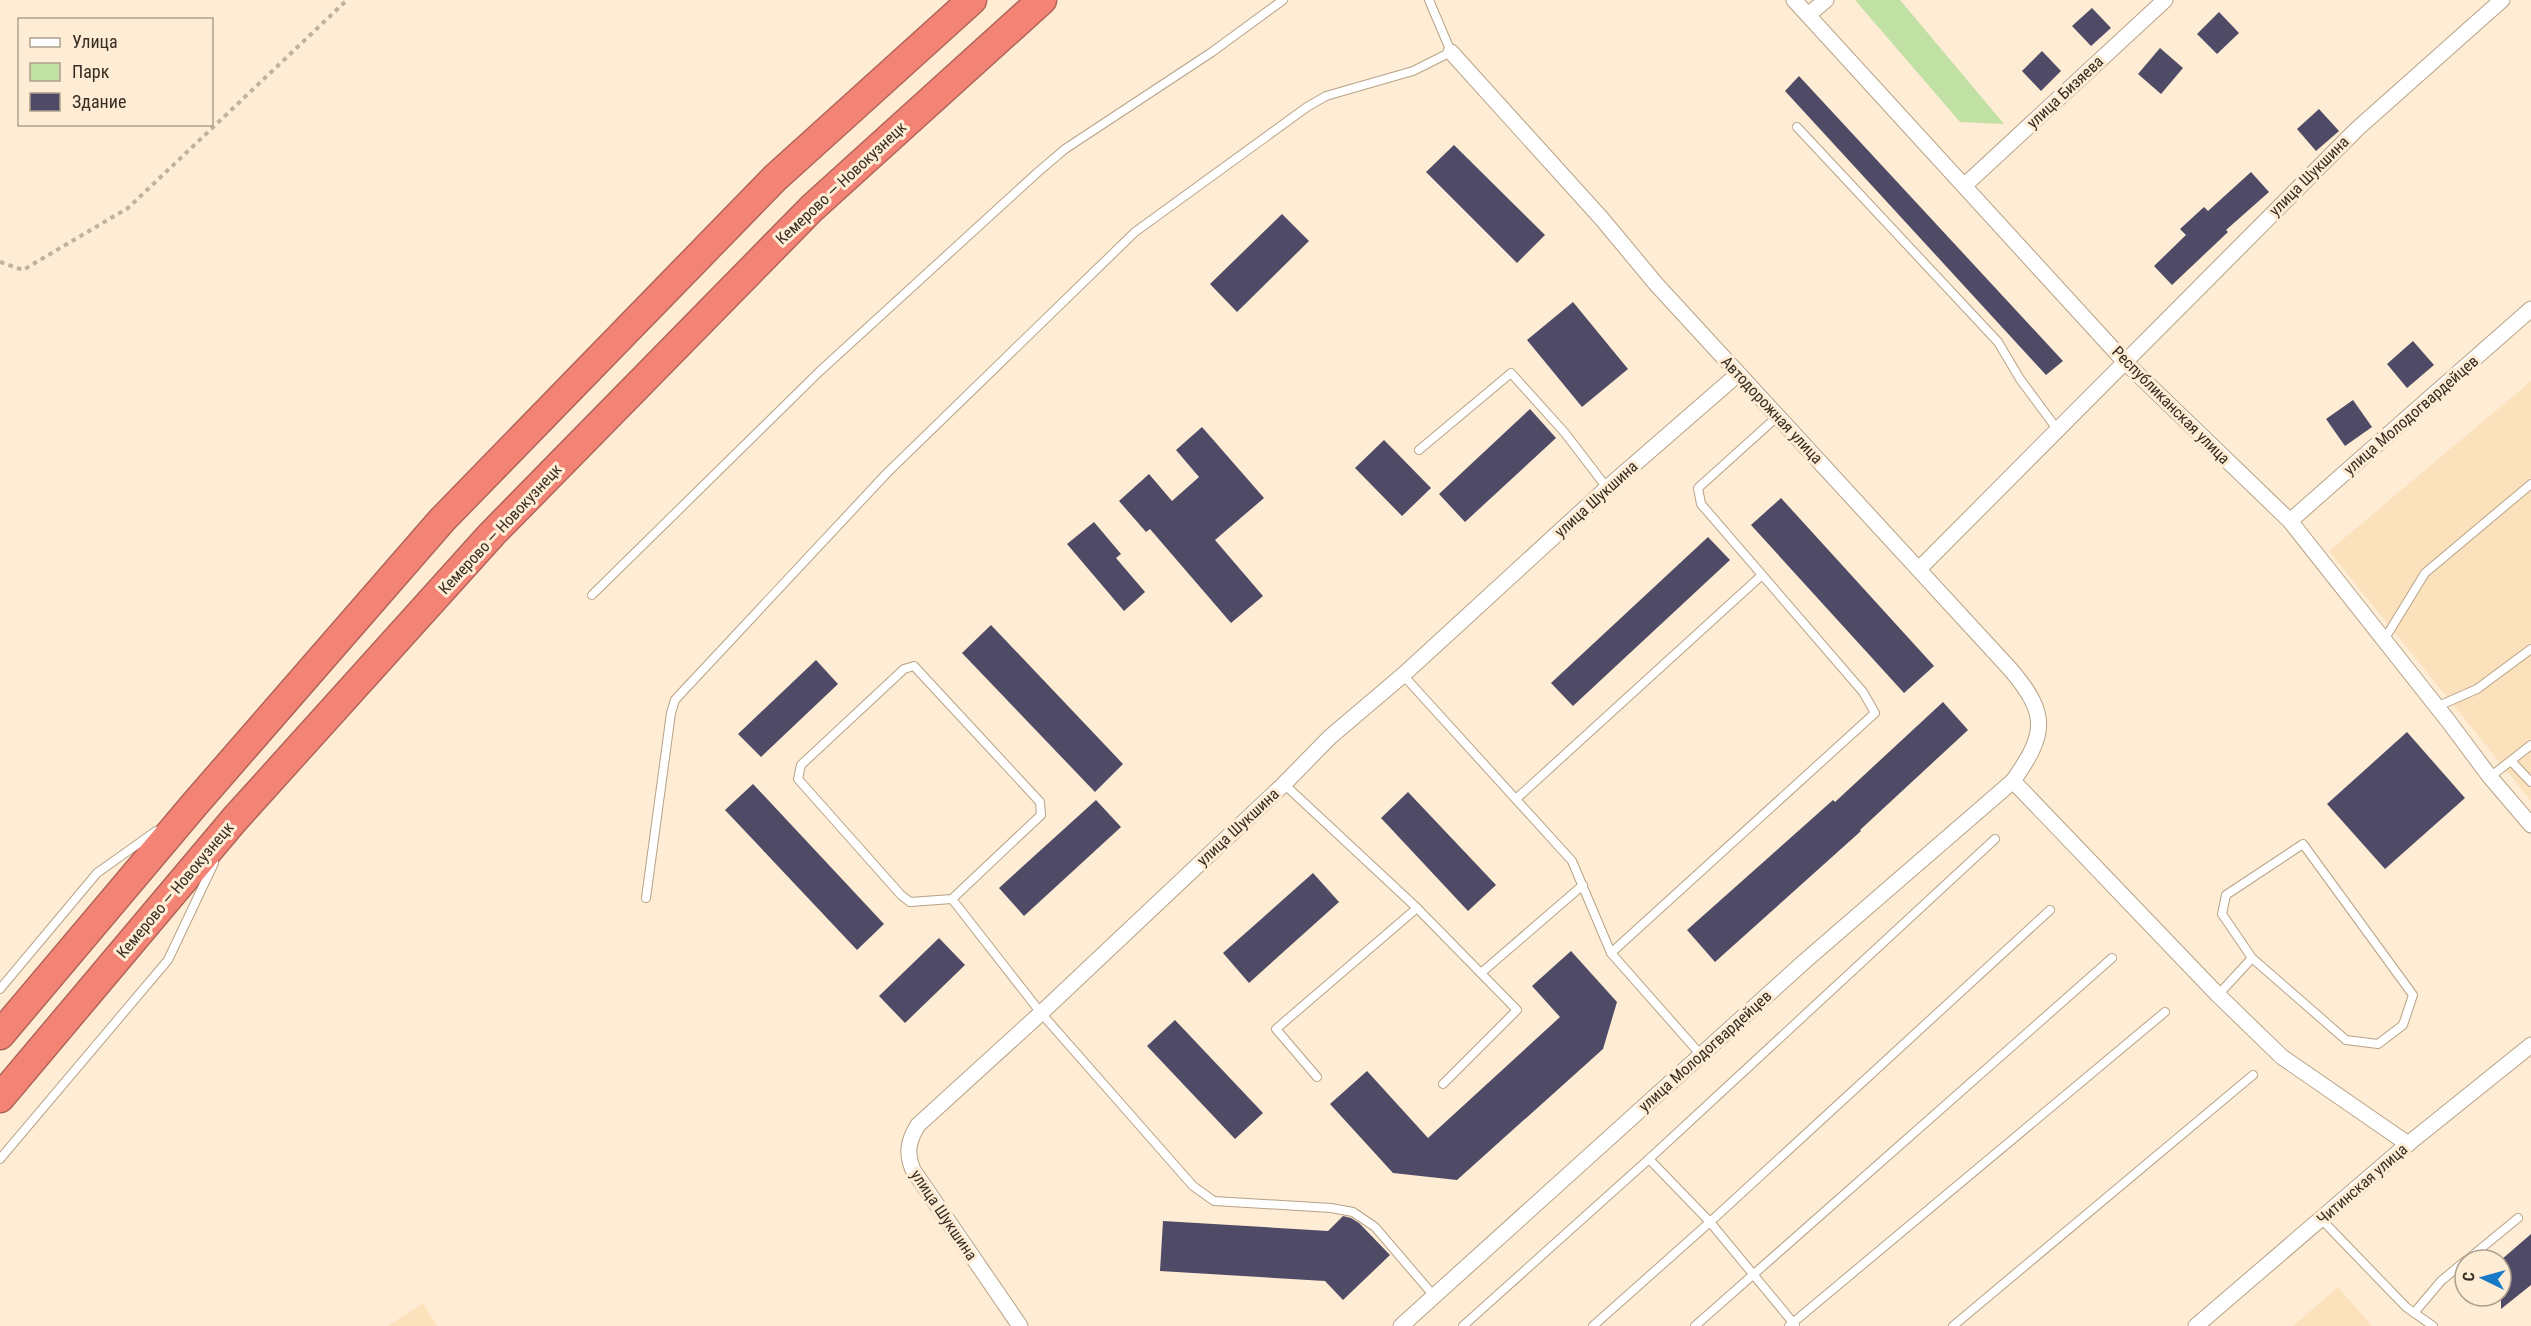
<svg xmlns="http://www.w3.org/2000/svg" width="2531" height="1326" font-family="'Roboto Condensed',sans-serif">
<style>
.built{fill:#fce1bd}
.green{fill:#c1e0a4}
.building{fill:#4f4b67}
.lines{fill:none;stroke-linecap:round;stroke-linejoin:round}
.lane-casing{stroke:#b7a286;stroke-width:10}
.street-casing{stroke:#b7a286;stroke-width:17}
.highway-casing{stroke:#b16558;stroke-width:31}
.path{stroke:#c1b29e;stroke-width:4;stroke-dasharray:4.5 4.5;stroke-linecap:butt}
.lane{stroke:#fff;stroke-width:8}
.street{stroke:#fff;stroke-width:15}
.highway{stroke:#f28375;stroke-width:28}
.labels{text-anchor:middle;dominant-baseline:central;stroke-width:6;stroke-linejoin:round;paint-order:stroke}
.street-label{font-size:16px;fill:#372e23;stroke:#feecd4}
</style>
<rect width="100%" height="100%" fill="#feecd4"/>
<g class="built">
<polygon points="2531,381 2531,801 2329,551"/>
<polygon points="2338,1287 2372,1326 2293,1326"/>
<polygon points="423,1303 437,1326 388,1326"/>
</g>
<polygon class="green" points="1855,0 1900,0 2004,124 1960,122"/>
<g class="building">
<polygon points="2092,8 2111,28 2091,46 2072,26"/>
<polygon points="2219,12 2239,33 2217,54 2197,34"/>
<polygon points="2160,48 2183,68 2161,94 2138,74"/>
<polygon points="2042,51 2061,71 2041,91 2022,71"/>
<polygon points="1799,76 2063,361 2046,375 1785,91"/>
<polygon points="2319,109 2339,131 2316,151 2297,129"/>
<polygon points="1454,145 1545,235 1517,263 1426,172"/>
<polygon points="2251,172 2269,192 2226,230 2228,232 2172,285 2154,266 2186,235 2180,229 2204,207 2208,211"/>
<polygon points="1282,214 1309,241 1237,312 1210,284"/>
<polygon points="1573,302 1628,369 1582,407 1527,340"/>
<polygon points="2413,341 2434,365 2407,388 2387,364"/>
<polygon points="2353,400 2372,427 2345,446 2326,419"/>
<polygon points="1530,409 1556,438 1465,522 1439,494"/>
<polygon points="1202,427 1264,498 1215,540 1263,596 1231,623 1150,529 1146,532 1119,501 1149,474 1172,501 1199,477 1176,450"/>
<polygon points="1384,440 1431,488 1402,516 1355,468"/>
<polygon points="1781,498 1934,666 1904,693 1751,525"/>
<polygon points="1094,522 1121,554 1116,558 1145,592 1124,611 1067,544"/>
<polygon points="1708,537 1730,560 1573,706 1551,683"/>
<polygon points="991,625 1123,764 1095,792 962,653"/>
<polygon points="816,660 838,684 761,757 738,734"/>
<polygon points="1943,702 1968,730 1860,830 1861,831 1715,962 1687,930 1833,800 1835,802"/>
<polygon points="2407,732 2465,798 2385,869 2327,804"/>
<polygon points="753,784 884,924 857,950 725,810"/>
<polygon points="1408,792 1496,885 1468,911 1381,818"/>
<polygon points="1096,800 1121,827 1024,916 999,888"/>
<polygon points="1313,873 1339,902 1249,983 1223,953"/>
<polygon points="939,938 965,965 905,1023 879,996"/>
<polygon points="1571,951 1617,1002 1603,1049 1457,1180 1393,1173 1330,1104 1367,1071 1428,1138 1560,1017 1532,986"/>
<polygon points="1175,1020 1263,1113 1235,1139 1147,1046"/>
<polygon points="1343,1216 1351,1218 1359,1223 1390,1255 1343,1300 1325,1281 1160,1271 1163,1221 1328,1231"/>
<polygon points="2531,1234 2531,1285 2501,1309 2501,1260"/>
</g>
<g class="lines">
<g class="lane-casing">
<g id="lane">
<polyline points="1797,127 1998,342 2020,379 2057,429"/>
<polyline points="1419,450 1511,373 1565,433 1607,488"/>
<polyline points="592,595 820,371 1038,172 1065,149 1212,52 1283,0"/>
<polyline points="2384,640 2425,573 2531,484"/>
<polygon points="914,666 1040,802 1041,815 952,899 910,902 901,895 798,779 801,765 904,669"/>
<polyline points="1403,675 1572,861 1611,953 1701,1055"/>
<polyline points="2436,707 2477,689 2531,649"/>
<polyline points="2511,761 2531,782"/>
<polyline points="2490,777 2531,745"/>
<polyline points="1284,784 1417,908 1517,1010 1443,1084"/>
<polyline points="1516,799 1762,575"/>
<polyline points="646,898 671,713 675,700 686,688 887,473 1135,232 1307,107 1326,96 1413,71 1451,52 1429,0"/>
<polyline points="952,899 1041,1013 1193,1186 1214,1201 1331,1208 1353,1212 1375,1227 1434,1296"/>
<polyline points="1611,953 1875,713 1863,692 1701,504 1698,488 1778,416"/>
<polyline points="1481,973 1583,885"/>
<polyline points="0,989 97,873 156,831"/>
<polyline points="2218,995 2252,958 2346,1040 2378,1044 2403,1025 2413,995 2303,844 2226,895 2222,914 2252,958"/>
<polyline points="1317,1077 1276,1029 1417,908"/>
<polyline points="0,1159 168,960 214,863"/>
<polyline points="1649,1159 1710,1222 1795,1325"/>
<polyline points="2321,1219 2406,1307 2433,1326"/>
<polyline points="2467,1260 2518,1218"/>
<polyline points="2414,1313 2441,1281 2465,1261"/>
<polyline points="1463,1326 1649,1159 1995,839"/>
<polyline points="1593,1326 1710,1222 2050,910"/>
<polyline points="1695,1326 2112,958"/>
<polyline points="1789,1326 2165,1012"/>
<polyline points="1953,1326 2253,1075"/>
</g>
</g>
<g class="street-casing">
<g id="street">
<polyline points="1794,0 2124,361 2290,521 2449,722 2490,777 2531,825"/>
<polyline points="1808,15 1826,0"/>
<polyline points="1965,185 2165,0"/>
<polyline points="2290,521 2531,309"/>
<polyline points="1919,569 2357,129 2502,0"/>
<polyline points="2013,781 2218,995 2282,1057 2408,1144"/>
<path d="M1020 1326 913 1170C906 1153 908 1141 918 1125L1041 1013 1284 784 1330 737 1403 675 1607 488 1738 374"/>
<path d="M1401 1326 1805 961 2013 781C2046 734 2049 715 2011 670L1656 284 1602 219 1451 52"/>
<polyline points="2196,1326 2408,1144 2531,1045"/>
</g>
</g>
<g class="highway-casing">
<g id="highway">
<polyline points="0,1035 194,805 442,520 775,178 972,0"/>
<polyline points="0,1098 234,820 492,534 812,208 1042,0"/>
</g>
</g>
<polyline class="path" points="0,262 23,270 128,208 347,0"/>
<use href="#lane" class="lane"/>
<use href="#street" class="street"/>
<use href="#highway" class="highway"/>
</g>
<g class="labels">
<g class="street-label">
<text transform="translate(2065 92) rotate(-43)">улица Бизяева</text>
<text transform="translate(2309 176) rotate(-45)">улица Шукшина</text>
<text transform="translate(841 183) rotate(-43)">Кемерово — Новокузнецк</text>
<text transform="translate(2171 405) rotate(45)">Республиканская улица</text>
<text transform="translate(1772 410) rotate(47)">Автодорожная улица</text>
<text transform="translate(2411 415) rotate(-41)">улица Молодогвардейцев</text>
<text transform="translate(1596 499) rotate(-42)">улица Шукшина</text>
<text transform="translate(500 529) rotate(-47)">Кемерово — Новокузнецк</text>
<text transform="translate(1238 827) rotate(-43)">улица Шукшина</text>
<text transform="translate(175 890) rotate(-50)">Кемерово — Новокузнецк</text>
<text transform="translate(1705 1051) rotate(-42)">улица Молодогвардейцев</text>
<text transform="translate(2362 1184) rotate(-41)">Читинская улица</text>
<text transform="translate(944 1215) rotate(56)">улица Шукшина</text>
</g>
</g>
<rect x="18" y="18" width="195" height="108" fill="#feecd4" stroke="#aea08d" stroke-width="1.5"/>
<rect x="30" y="38" width="30" height="9" fill="#ffffff" stroke="#aea08d" stroke-width="1.5"/>
<text x="72" y="48" font-size="18" fill="#372e23">Улица</text>
<rect x="30" y="63" width="30" height="18" fill="#c1e0a4" stroke="#aea08d" stroke-width="1.5"/>
<text x="72" y="78" font-size="18" fill="#372e23">Парк</text>
<rect x="30" y="93" width="30" height="18" fill="#4f4b67" stroke="#aea08d" stroke-width="1.5"/>
<text x="72" y="108" font-size="18" fill="#372e23">Здание</text>
<g transform="translate(2483 1278) rotate(275)"><circle r="28" fill="#feecd4" stroke="#aea08d" stroke-width="1.5"/>
<path d="M0-4.5L10 22L0 15L-10 22Z" fill="#187ac6"/>
<text y="-9" font-size="16" font-weight="bold" text-anchor="middle" fill="#372e23">С</text>
</g>
</svg>
